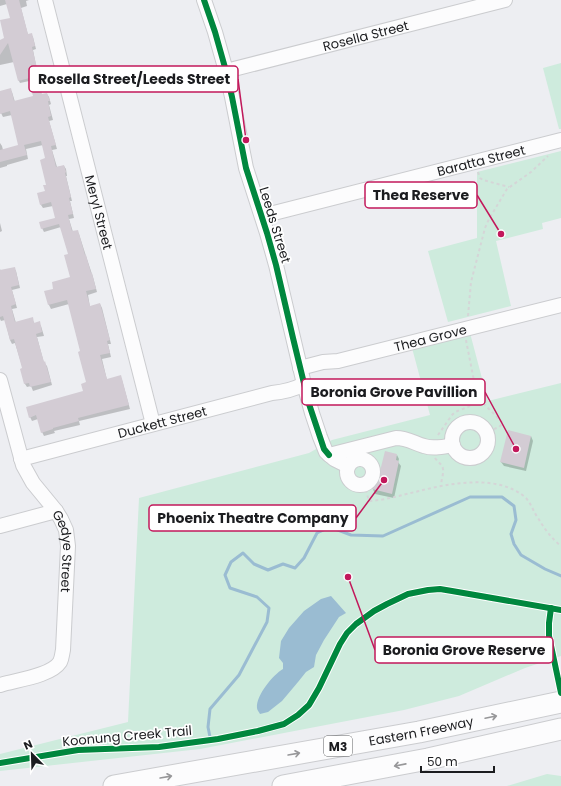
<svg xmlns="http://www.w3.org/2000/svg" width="561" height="786" font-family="Poppins,sans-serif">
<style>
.green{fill:#ceebdd}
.water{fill:#9abcd2}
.shadow{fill:#0003}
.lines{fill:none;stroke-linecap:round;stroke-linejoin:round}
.stream{stroke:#9abcd2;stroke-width:3}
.building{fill:#d3ccd4}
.minor-casing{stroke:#cbcccf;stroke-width:16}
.highway-casing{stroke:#cbcccf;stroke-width:23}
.path{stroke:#d5d5d7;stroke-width:2;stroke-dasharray:3 3;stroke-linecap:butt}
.minor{stroke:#fcfcfd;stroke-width:14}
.highway{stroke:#fcfcfd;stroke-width:21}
.cycleway-casing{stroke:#fff;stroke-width:8}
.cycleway{stroke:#00873e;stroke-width:6}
.oneway{stroke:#979799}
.labels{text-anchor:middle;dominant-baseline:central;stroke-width:3.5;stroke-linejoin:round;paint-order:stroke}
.shield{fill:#fff;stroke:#5f6062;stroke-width:1}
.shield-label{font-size:12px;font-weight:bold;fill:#1b1c1f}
.street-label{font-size:13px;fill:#1b1c1f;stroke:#fff}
.leader{fill:none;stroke:#c2185b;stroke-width:1.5}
.callout-dot{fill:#c2185b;stroke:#fff;stroke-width:1.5}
.callout{fill:#fff;stroke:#c2185b;stroke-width:1.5}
.callout-label{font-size:14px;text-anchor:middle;font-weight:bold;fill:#1b1c1f}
</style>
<rect width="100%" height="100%" fill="#edeef2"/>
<g class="green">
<polygon points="561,63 561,129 559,129 543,68"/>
<polygon points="561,151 561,218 542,223 543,229 496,241 511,306 448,322 428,251 477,238 477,172"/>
<polygon points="470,333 488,401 561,383 561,656 525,668 459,696 404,710 200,749 0,771 0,754 128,722 139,498 309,453 332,440 430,415 412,348"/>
<polygon points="547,774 561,776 561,786 507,786"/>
</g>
<path class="water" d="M331 596 346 613 339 617 324 640 316 655 314 667 306 672 298 682 282 701 268 712 260 714C259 712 257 710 257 708 256 695 273 675 283 669V663L279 658 281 641 289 628 304 611 321 599Z"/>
<g class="shadow">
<polygon points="0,0 29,0 26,1 27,6 21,8 28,35 31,34 33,37 36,49 33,50 37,70 32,72 34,80 20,83 19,81 14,62 0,65 0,41 5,39 11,18 7,4 0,6"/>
<polygon points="10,89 12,92 15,102 47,94 49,97 51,104 49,105 53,120 49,121 57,149 52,150 57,167 64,166 66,169 67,176 66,176 72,201 70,201 74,218 69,219 73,232 77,231 79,234 86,256 93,277 97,292 88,295 90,307 100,304 102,308 111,344 108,344 111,357 102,359 107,380 122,380 130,409 79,421 80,425 54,431 55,433 44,436 42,432 38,419 32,421 30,417 84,392 87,383 81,352 69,304 51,309 49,305 46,292 55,289 71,278 69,255 61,227 44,232 42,228 56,218 53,206 43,208 41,205 46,192 47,186 47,159 43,145 26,149 28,159 7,165 7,166 0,168 0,143 2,146 3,150 19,146 12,115 3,117 0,111 0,92"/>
<polygon points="0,223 2,231 0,232"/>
<polygon points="14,268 16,271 20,288 12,290 17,308 12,309 16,323 32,319 35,324 39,323 41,326 44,336 37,337 44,363 47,366 52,385 33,391 31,386 27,387 25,384 21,369 23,369 15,343 12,344 10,340 5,320 1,321 0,319 0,269 1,271"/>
<polygon points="531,436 533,441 526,471 504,466 501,462"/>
<polygon points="397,455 399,459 398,462 401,466 394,498 375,494 373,489 376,471 381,472"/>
</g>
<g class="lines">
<polyline class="stream" points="211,742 208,727 210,709 239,675 267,622 269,608 257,597 230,588 225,575 231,562 243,553 254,564 268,570 283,564 295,568 304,558 317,533 330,527 351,535 383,536 470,497 502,497 514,506 516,520 511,534 514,544 521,555 545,569 561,576"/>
</g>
<g class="building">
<polygon points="5,0 19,0 28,34 32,33 35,46 32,47 37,68 32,69 34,77 18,81 8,43 0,55 0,40 4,38 0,20 10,18"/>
<polygon points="40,87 42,94 47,93 50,101 48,101 51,116 48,117 56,145 51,146 56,167 64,165 66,172 65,173 71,197 69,198 73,214 68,215 72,231 78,230 85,255 86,255 91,273 92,273 96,289 86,291 90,306 100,303 110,340 107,341 110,353 100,355 107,379 121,375 129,405 78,418 79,421 53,428 53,429 41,433 36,415 29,418 26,407 83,391 81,384 86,382 78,352 80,351 67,300 48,305 44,291 53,289 52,282 70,277 64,255 68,254 59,224 41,229 39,222 55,218 51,202 40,205 37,193 45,191 43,185 46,185 40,160 45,158 41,141 24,145 27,155 0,162 0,150 18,145 10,111 0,114 0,91 11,88 14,101 33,96 31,89"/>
<polygon points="15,267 19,285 11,287 16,304 11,306 15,322 33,317 34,323 40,321 42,332 36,334 44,362 45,361 51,382 30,387 29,383 24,384 20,369 22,368 14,339 10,340 3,316 0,317 0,270"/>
<polygon points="508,430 531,436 524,468 500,462"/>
<polygon points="385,451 397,454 396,460 399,461 392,494 372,489 376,470 380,471"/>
</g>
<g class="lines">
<g class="minor-casing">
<g id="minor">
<path id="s1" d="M45 0 153 424"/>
<polyline points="204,0 215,32 226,71 232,97 246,168 267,233 276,265 304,384 312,413 320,437 326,452 334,459 348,466"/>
<path id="s2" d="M226 71 505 0"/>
<path id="s3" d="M262 216 561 140"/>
<path id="s4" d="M300 368 323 362 338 361 561 305"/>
<path id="s5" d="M0 380 23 465 33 483 56 511 61 519 66 530 68 546 63 650C62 654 62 658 60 662 51 676 16 680 0 685"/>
<circle cx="470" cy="440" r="18"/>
<path d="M329 455 396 438C407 438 414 443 424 446 433 449 443 447 453 445"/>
<circle cx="360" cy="472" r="13"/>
<path id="s6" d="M21 459 272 393C283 392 293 390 304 384"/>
<polyline points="0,526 56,511"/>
</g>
</g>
<g class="highway-casing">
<g id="highway">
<path id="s7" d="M114 786 419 732 561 702"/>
<polyline points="283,786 428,759 561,729"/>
</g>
</g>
<g class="path">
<polyline points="478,172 480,178 483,180 509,187"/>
<polyline points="468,316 471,282 485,228 489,219 507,189 531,172 548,156"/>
<polyline points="466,340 474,381 477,390 485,405 503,423 499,427 487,432"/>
<polyline points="438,435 452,415 455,412 468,407 481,398"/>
<path d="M435 458C437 461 440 463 442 466 445 471 441 480 441 486"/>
<path d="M364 484 369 501C386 500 402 495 419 491 451 483 497 474 525 497 531 503 533 511 538 518 544 528 551 538 561 546"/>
</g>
<use href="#minor" class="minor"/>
<use href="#highway" class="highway"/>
<g class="cycleway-casing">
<g id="cycleway">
<polyline points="204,0 215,32 226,71 232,97 246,168 267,233 276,265 293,338 309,404 324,449 329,455"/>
<polyline points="551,608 549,623 549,636 561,693"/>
<polyline points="0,763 78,750 159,747 218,739 258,731 284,724 298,715 309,705 319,688 340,644 347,633 356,624 374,611 387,604 408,594 428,590 440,589 452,591 561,610"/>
</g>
</g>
<use href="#cycleway" class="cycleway"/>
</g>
<defs><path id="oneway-shaft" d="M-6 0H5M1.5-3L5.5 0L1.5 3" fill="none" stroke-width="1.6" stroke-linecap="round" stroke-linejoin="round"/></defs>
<g class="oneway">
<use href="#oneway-shaft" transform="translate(491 717) rotate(-12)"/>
<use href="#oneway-shaft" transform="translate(294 754) rotate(-10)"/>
<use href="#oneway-shaft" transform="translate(400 765) rotate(169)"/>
<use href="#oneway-shaft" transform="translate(166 777) rotate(-10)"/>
</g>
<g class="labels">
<rect class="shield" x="324" y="736" width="28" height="20" rx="3"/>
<g class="shield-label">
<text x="338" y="746">M3</text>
</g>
<g class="street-label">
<text stroke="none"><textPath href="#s2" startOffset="144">Rosella Street</textPath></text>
<text stroke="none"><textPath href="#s3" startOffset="226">Baratta Street</textPath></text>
<text stroke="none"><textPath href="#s1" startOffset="219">Meryl Street</textPath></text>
<text transform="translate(275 225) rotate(73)">Leeds Street</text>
<text stroke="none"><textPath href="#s4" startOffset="134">Thea Grove</textPath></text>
<text stroke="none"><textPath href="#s6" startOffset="146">Duckett Street</textPath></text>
<text stroke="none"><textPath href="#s5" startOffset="187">Gedye Street</textPath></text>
<text stroke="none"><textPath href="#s7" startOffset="312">Eastern Freeway</textPath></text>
<text transform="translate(127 736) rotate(-5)">Koonung Creek Trail</text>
</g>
</g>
<path class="leader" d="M246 140L238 79M501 234L477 195M516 449L485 392M384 480L356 518M348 577L375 650"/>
<g class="callout-dot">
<circle cx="246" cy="140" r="4"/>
<circle cx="501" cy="234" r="4"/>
<circle cx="516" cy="449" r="4"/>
<circle cx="384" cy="480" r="4"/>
<circle cx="348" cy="577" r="4"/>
</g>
<g class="callout">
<rect x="29" y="66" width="209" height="26" rx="4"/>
<rect x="365" y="182" width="112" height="26" rx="4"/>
<rect x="302" y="379" width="183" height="26" rx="4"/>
<rect x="149" y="505" width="207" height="26" rx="4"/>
<rect x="375" y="637" width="178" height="26" rx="4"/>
</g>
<g class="callout-label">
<text x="134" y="84">Rosella Street/Leeds Street</text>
<text x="421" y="200">Thea Reserve</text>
<text x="394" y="397">Boronia Grove Pavillion</text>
<text x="253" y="523">Phoenix Theatre Company</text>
<text x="464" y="655">Boronia Grove Reserve</text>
</g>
<g transform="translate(32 754) rotate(337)" stroke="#ffffff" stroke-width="3" paint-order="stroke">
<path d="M0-3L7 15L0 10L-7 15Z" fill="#1b1c1f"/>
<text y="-6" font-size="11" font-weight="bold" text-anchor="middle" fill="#1b1c1f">N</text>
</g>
<path d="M421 766v6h73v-6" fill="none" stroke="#1b1c1f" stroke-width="2"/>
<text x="427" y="766" font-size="12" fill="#1b1c1f" stroke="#ffffff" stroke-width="3" paint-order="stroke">50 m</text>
</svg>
